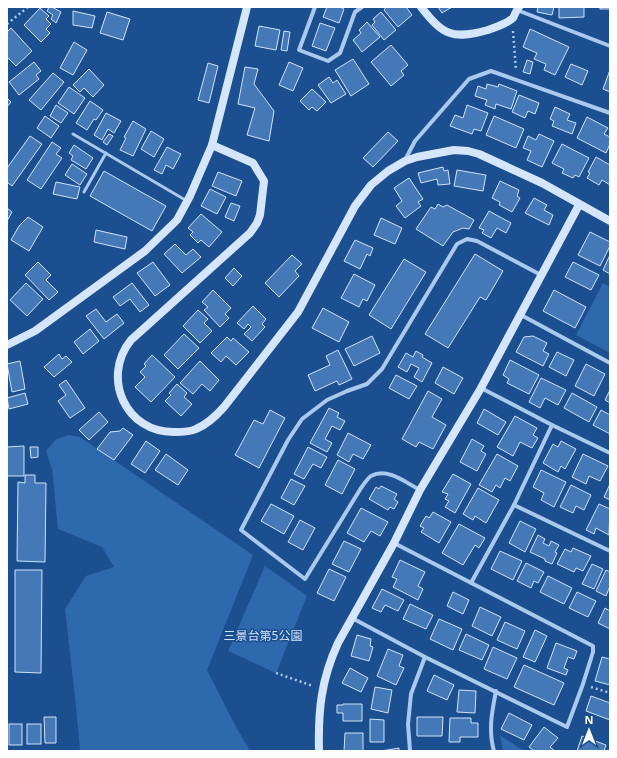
<svg xmlns="http://www.w3.org/2000/svg" width="617" height="758" font-family="'Noto Sans','Noto Sans JP',sans-serif">
<style>
.green{fill:#2e69ad}
.building{fill:#4478b7;stroke:#cfe3fa}
.lines{fill:none;stroke-linecap:round;stroke-linejoin:round}
.path{stroke:#a9c9ee;stroke-width:2.5;stroke-dasharray:2 3;stroke-linecap:butt}
.lane{stroke:#a9c9ee;stroke-width:3}
.street{stroke:#a9c9ee;stroke-width:4}
.secondary{stroke:#d6e6fa;stroke-width:8}
.labels{text-anchor:middle;dominant-baseline:central;stroke-width:3;stroke-linejoin:round;paint-order:stroke}
.park-label{font-size:12px;fill:#cfe3fa;stroke:#1b4f8f}
</style>
<rect width="100%" height="100%" fill="#1b4f8f"/>
<g class="green">
<polygon points="603,283 610,287 610,353 576,335"/>
<polygon points="69,435 80,437 253,555 207,670 235,725 250,751 80,751 76,706 65,609 86,576 114,567 102,547 58,529 52,469 46,451 56,439"/>
<polygon points="265,566 307,596 276,673 228,651"/>
<polygon points="500,735 524,751 503,751"/>
</g>
<g class="building">
<polygon points="49,7 52,7 61,12 56,23 51,19 53,15 47,11"/>
<polygon points="327,7 340,7 344,9 339,23 323,17"/>
<polygon points="386,7 406,7 412,15 398,27 384,10"/>
<polygon points="438,7 452,7 442,13"/>
<polygon points="538,7 554,7 552,15 537,12"/>
<polygon points="559,7 584,7 584,17 559,18"/>
<rect x="600" y="7" width="10" height="2"/>
<polygon points="40,8 49,16 46,19 51,24 46,29 50,33 41,42 24,25"/>
<polygon points="73,11 95,16 92,28 73,25"/>
<polygon points="107,12 130,19 123,40 100,33"/>
<polygon points="381,12 396,30 384,40 372,25 375,22 373,19"/>
<polygon points="367,22 380,37 362,52 353,40 361,33 359,30"/>
<polygon points="320,23 335,28 326,51 312,46"/>
<polygon points="259,26 280,30 276,50 255,46"/>
<polygon points="11,28 32,51 16,66 7,57 7,32"/>
<polygon points="530,29 569,47 555,75 544,70 546,64 534,59 537,53 523,47"/>
<polygon points="284,31 290,32 287,51 281,50"/>
<polygon points="74,42 87,50 73,75 60,68"/>
<polygon points="391,45 408,65 401,71 404,75 391,86 371,62"/>
<polygon points="353,59 369,84 351,96 335,70"/>
<polygon points="527,60 533,62 530,74 523,72"/>
<polygon points="34,62 41,71 36,75 39,79 19,95 9,82"/>
<polygon points="289,62 303,68 293,91 279,85"/>
<polygon points="208,63 218,66 209,103 198,100"/>
<polygon points="571,64 588,71 582,85 565,77"/>
<polygon points="245,67 258,69 254,84 274,111 269,141 247,135 255,108 238,104"/>
<polygon points="89,69 104,85 93,97 84,88 80,92 73,85"/>
<polygon points="610,70 610,92 603,89"/>
<polygon points="53,73 64,82 41,110 29,100"/>
<polygon points="329,77 333,83 337,80 346,94 331,103 318,85"/>
<polygon points="487,84 498,87 499,84 517,91 511,109 496,104 495,109 485,105 487,100 475,96 478,86 486,89"/>
<polygon points="69,87 85,98 74,114 58,103"/>
<polygon points="312,89 326,102 317,111 312,107 309,110 300,101"/>
<polygon points="519,95 539,103 535,114 528,111 525,118 512,112"/>
<polygon points="7,98 11,102 7,107"/>
<polygon points="90,101 103,110 96,120 94,119 87,130 76,123"/>
<polygon points="56,105 68,113 61,123 50,116"/>
<polygon points="467,105 488,113 481,131 474,129 472,134 450,126 455,115 463,118"/>
<polygon points="555,107 570,114 567,120 576,123 572,134 552,126 554,121 550,119"/>
<polygon points="106,113 121,121 114,133 108,129 102,140 94,135"/>
<polygon points="45,116 59,126 51,138 37,128"/>
<polygon points="494,116 524,129 516,148 486,135"/>
<polygon points="587,117 608,128 604,134 610,137 610,144 606,153 577,138"/>
<polygon points="133,121 146,129 133,156 120,150 126,138 124,137"/>
<polygon points="151,131 164,139 154,157 141,149"/>
<polygon points="388,132 398,141 373,167 363,158"/>
<polygon points="109,134 113,136 107,145 103,142"/>
<polygon points="539,134 554,141 542,167 527,160 531,151 523,148 528,136 536,140"/>
<polygon points="30,136 42,144 12,186 7,182 7,168"/>
<polygon points="52,142 61,148 56,154 62,158 41,189 27,180"/>
<polygon points="562,144 589,158 579,177 575,175 573,178 562,173 564,169 552,163"/>
<polygon points="74,145 93,158 86,169 71,160 73,156 69,153"/>
<polygon points="167,147 181,154 173,169 166,165 162,174 154,170"/>
<polygon points="596,157 610,165 610,185 602,180 599,185 587,178 590,173 588,172"/>
<polygon points="72,164 87,174 80,185 65,175"/>
<polygon points="443,167 444,171 448,170 450,184 438,185 437,179 421,183 418,173"/>
<polygon points="457,170 486,175 483,191 454,186"/>
<polygon points="104,171 166,206 152,231 90,196"/>
<polygon points="218,172 242,181 236,196 212,186"/>
<polygon points="409,178 423,199 418,202 421,206 405,218 396,206 402,201 394,188"/>
<polygon points="500,181 519,190 517,196 520,198 512,212 499,205 500,202 492,198"/>
<polygon points="56,182 80,187 77,199 53,194"/>
<polygon points="210,189 226,197 217,214 201,206"/>
<polygon points="534,198 547,205 544,210 553,215 549,225 525,213"/>
<polygon points="231,203 240,206 234,221 225,217"/>
<polygon points="438,204 443,207 447,205 474,220 469,229 463,228 453,232 443,246 416,229 431,207 435,209"/>
<polygon points="7,208 12,212 7,221"/>
<polygon points="489,211 511,223 506,233 497,228 491,238 482,233 484,230 479,228"/>
<polygon points="201,214 222,232 209,247 201,240 198,243 190,235 193,232 188,228"/>
<polygon points="28,217 43,227 29,251 11,240 19,226"/>
<polygon points="381,218 402,228 395,244 374,235"/>
<polygon points="96,230 127,237 125,249 94,242"/>
<polygon points="590,232 610,242 610,246 600,266 578,255"/>
<polygon points="355,240 373,248 370,256 367,254 360,269 344,261"/>
<polygon points="175,244 186,255 193,249 201,257 182,273 164,254"/>
<polygon points="475,254 503,271 486,300 480,297 448,348 425,334"/>
<polygon points="292,255 302,264 295,271 299,276 279,297 265,283"/>
<polygon points="610,255 610,274 603,270"/>
<polygon points="404,259 426,272 391,329 369,315"/>
<polygon points="38,262 51,275 46,280 58,292 49,300 25,275"/>
<polygon points="153,262 170,285 155,296 137,273"/>
<polygon points="573,262 599,275 591,290 565,277"/>
<polygon points="234,268 242,276 233,286 225,278"/>
<polygon points="354,274 375,285 367,301 363,299 359,307 341,298"/>
<polygon points="26,283 43,299 27,316 10,300"/>
<polygon points="132,283 149,305 140,312 130,299 120,306 113,297"/>
<polygon points="213,290 231,308 225,314 229,318 220,327 204,310 208,307 202,302"/>
<polygon points="554,290 586,307 575,328 543,311"/>
<polygon points="253,306 266,319 262,324 265,327 252,341 244,334 251,327 248,324 244,329 237,323"/>
<polygon points="323,308 349,322 339,342 312,328"/>
<polygon points="96,309 106,322 117,314 124,323 104,339 86,316"/>
<polygon points="198,310 208,319 204,323 212,331 200,343 183,326"/>
<polygon points="90,329 99,341 83,354 74,342"/>
<polygon points="184,334 199,348 178,369 164,355"/>
<polygon points="372,336 380,353 354,366 345,349"/>
<polygon points="533,336 547,343 543,351 549,354 543,366 516,352 524,337"/>
<polygon points="227,337 231,341 233,338 249,352 236,365 226,356 221,362 211,353"/>
<polygon points="338,350 352,379 339,385 337,381 315,391 308,375 330,365 326,356"/>
<polygon points="416,351 423,355 422,357 432,363 422,382 414,377 419,368 411,364 407,372 398,367 406,353 413,357"/>
<polygon points="557,352 574,360 566,376 549,367"/>
<polygon points="59,354 62,359 66,356 72,362 54,377 44,367"/>
<polygon points="152,355 175,377 151,402 135,387 145,377 140,372 146,366 144,364"/>
<polygon points="510,360 539,375 529,394 507,383 509,379 503,375"/>
<polygon points="20,361 25,389 12,392 7,364"/>
<polygon points="200,361 219,380 210,391 202,384 193,394 180,383"/>
<polygon points="586,364 605,374 594,396 575,386"/>
<polygon points="443,367 463,378 454,394 435,383"/>
<polygon points="396,375 417,386 409,399 389,388"/>
<polygon points="541,378 566,390 558,405 545,398 540,408 529,402"/>
<polygon points="66,380 85,408 70,418 58,401 66,395 59,385"/>
<polygon points="177,384 187,393 184,397 192,404 181,416 165,401 171,395 169,393"/>
<polygon points="610,390 610,403 605,400"/>
<polygon points="428,391 442,399 432,417 446,425 433,449 419,442 416,447 402,439"/>
<polygon points="25,393 28,404 9,409 7,398"/>
<polygon points="572,393 597,407 589,422 564,408"/>
<polygon points="329,408 339,413 337,417 345,421 340,430 332,426 325,439 332,443 327,452 310,443"/>
<polygon points="484,409 506,422 498,435 477,423"/>
<polygon points="270,410 285,418 259,468 235,455 254,420 263,424"/>
<polygon points="601,410 610,415 610,434 593,425"/>
<polygon points="99,412 108,422 89,440 79,430"/>
<polygon points="515,416 537,428 533,435 538,438 532,448 520,442 513,456 497,447"/>
<polygon points="123,428 133,435 114,460 97,449 110,432 120,431"/>
<polygon points="348,433 371,445 363,459 353,454 349,462 337,455"/>
<polygon points="472,439 484,446 481,451 486,454 477,471 460,462"/>
<polygon points="146,441 160,451 145,473 131,464"/>
<polygon points="561,441 576,449 565,469 561,466 558,472 543,463 553,444 558,447"/>
<polygon points="24,446 24,476 7,476 7,447"/>
<polygon points="30,447 38,447 38,457 31,458"/>
<polygon points="308,447 327,457 321,468 313,464 304,479 294,474"/>
<polygon points="166,454 188,470 178,485 155,470"/>
<polygon points="497,454 518,466 510,481 505,478 500,488 496,485 492,492 479,485"/>
<polygon points="583,454 608,466 600,481 589,476 586,484 572,477"/>
<polygon points="338,460 355,469 342,494 325,485"/>
<polygon points="541,470 566,482 554,507 541,500 544,493 533,487"/>
<polygon points="453,474 471,484 455,513 445,507 449,501 445,499 448,494 442,492"/>
<polygon points="25,475 35,475 35,483 46,483 45,562 17,561 18,482 25,483"/>
<polygon points="291,479 305,486 294,505 281,498"/>
<polygon points="610,484 610,500 604,497"/>
<polygon points="571,485 591,495 584,510 576,506 573,513 560,507"/>
<polygon points="381,486 397,494 394,499 398,502 394,509 390,507 388,510 369,499 376,487 379,489"/>
<polygon points="478,488 499,500 486,523 475,516 473,520 463,514"/>
<polygon points="271,504 294,516 284,534 261,521"/>
<polygon points="599,504 610,509 609,535 596,528 594,534 586,530"/>
<polygon points="361,508 388,522 380,536 371,531 364,542 347,533"/>
<polygon points="433,512 451,522 439,543 421,532 424,528 420,526 426,516 429,518"/>
<polygon points="300,520 315,528 303,550 288,542"/>
<polygon points="520,521 536,529 525,552 509,543"/>
<polygon points="459,524 485,538 479,548 475,545 463,565 442,553"/>
<polygon points="538,535 545,539 543,543 549,546 551,541 559,545 555,552 557,553 552,564 545,561 545,559 530,552"/>
<polygon points="344,541 361,549 349,572 332,564"/>
<polygon points="573,548 591,556 583,571 576,568 574,572 557,564 565,549 571,552"/>
<polygon points="500,551 522,561 513,580 491,569"/>
<polygon points="400,560 425,572 418,586 423,589 418,600 393,587 397,579 392,577"/>
<polygon points="526,563 544,572 538,583 534,581 531,588 517,581"/>
<polygon points="592,564 603,569 594,589 582,584"/>
<polygon points="329,569 346,577 334,601 317,593"/>
<polygon points="15,570 42,570 41,673 15,672"/>
<polygon points="606,570 610,572 610,586 606,596 596,591"/>
<polygon points="548,576 572,588 564,604 540,592"/>
<polygon points="382,589 404,600 398,611 385,605 381,612 372,608"/>
<polygon points="453,592 469,600 463,614 447,606"/>
<polygon points="577,592 596,601 588,617 569,608"/>
<polygon points="410,604 433,615 426,629 403,619"/>
<polygon points="480,607 501,617 492,636 472,626"/>
<polygon points="605,608 610,611 610,629 598,623"/>
<polygon points="439,619 462,629 453,650 430,639"/>
<polygon points="505,622 525,631 517,649 497,640"/>
<polygon points="535,630 547,636 535,662 523,657"/>
<polygon points="466,634 489,645 482,660 459,650"/>
<polygon points="357,635 371,639 370,646 373,647 369,661 351,656"/>
<polygon points="556,643 577,651 574,659 568,657 564,668 568,670 566,675 547,668"/>
<polygon points="493,647 517,658 507,679 484,669"/>
<polygon points="388,649 403,655 399,666 404,668 396,685 377,676"/>
<polygon points="602,657 610,659 610,685 595,681"/>
<polygon points="524,665 564,683 554,705 514,687"/>
<polygon points="350,668 368,678 361,692 342,683"/>
<polygon points="434,675 454,685 447,700 427,691"/>
<polygon points="375,687 392,690 388,713 371,709"/>
<polygon points="459,690 476,691 475,713 457,712"/>
<polygon points="591,696 610,703 610,720 586,711"/>
<polygon points="343,704 362,704 362,721 343,721 343,713 337,713 337,705 343,705"/>
<polygon points="509,713 532,725 524,740 501,729"/>
<polygon points="44,717 56,717 56,743 45,743"/>
<polygon points="417,717 443,717 442,736 417,736"/>
<polygon points="450,718 471,718 471,723 478,723 478,737 460,737 460,742 449,742"/>
<polygon points="370,719 384,720 384,742 370,742"/>
<rect x="9" y="724" width="13" height="21"/>
<rect x="27" y="724" width="14" height="20"/>
<polygon points="544,727 558,738 550,747 555,751 534,751 529,747"/>
<polygon points="345,733 363,733 363,751 344,751"/>
<polygon points="582,736 606,745 604,751 577,751"/>
<polygon points="399,748 399,751 381,751"/>
</g>
<g class="lines">
<g class="path">
<polyline points="7,24 28,7"/>
<polyline points="513,31 516,70"/>
<polyline points="276,673 313,686"/>
<polyline points="591,687 610,693"/>
</g>
<g class="lane">
<polyline points="73,134 187,201"/>
<polyline points="84,192 106,153"/>
</g>
<g class="street">
<polyline points="315,7 299,50 328,61 340,53 355,12 362,7"/>
<polyline points="517,10 610,46"/>
<polyline points="405,160 415,141 469,79 491,71 610,113"/>
<polyline points="521,315 610,363"/>
<polyline points="481,388 552,425 610,453"/>
<path d="M420 490C406 483 388 467 371 476 367 479 364 484 361 488L305 579 241 530 288 440 302 419 327 400 347 391 367 384 382 369 457 244 467 239 477 241 541 275"/>
<polyline points="514,505 610,551"/>
<polyline points="471,583 514,505 552,425"/>
<polyline points="352,618 425,657 567,727 583,684 593,652 593,646 394,543"/>
<polyline points="410,751 408,724 411,694 425,657"/>
<path d="M494 751C488 730 492 712 496 691"/>
</g>
<g class="secondary">
<path d="M421 7C443 35 452 40 488 30 494 28 508 23 513 18 515 15 516 10 519 7"/>
<path d="M212 145 253 163 264 181 260 215 257 223 250 233 131 340C101 377 125 433 175 432 181 432 190 432 196 429 208 424 216 416 224 407L298 312 355 206 371 185 388 171 405 161 417 157 454 150 468 151 479 154 542 183 610 221"/>
<polyline points="7,345 35,331 145,251 177,220 190,196 212,145 247,7"/>
<path d="M319 751C318 711 321 680 338 643L394 543 420 490 481 388 579 205"/>
</g>
</g>
<g class="labels">
<g class="park-label">
<text x="263" y="635">三景台第5公園</text>
</g>
</g>
<rect width="617" height="758" fill="none" stroke="#ffffff" stroke-width="16"/>
<g transform="translate(589 730)" stroke="#1b4f8f" stroke-width="3" paint-order="stroke">
<path d="M0-3L7 15L0 10L-7 15Z" fill="#ffffff"/>
<text y="-6" font-size="11" font-weight="bold" text-anchor="middle" fill="#ffffff">N</text>
</g>
</svg>
